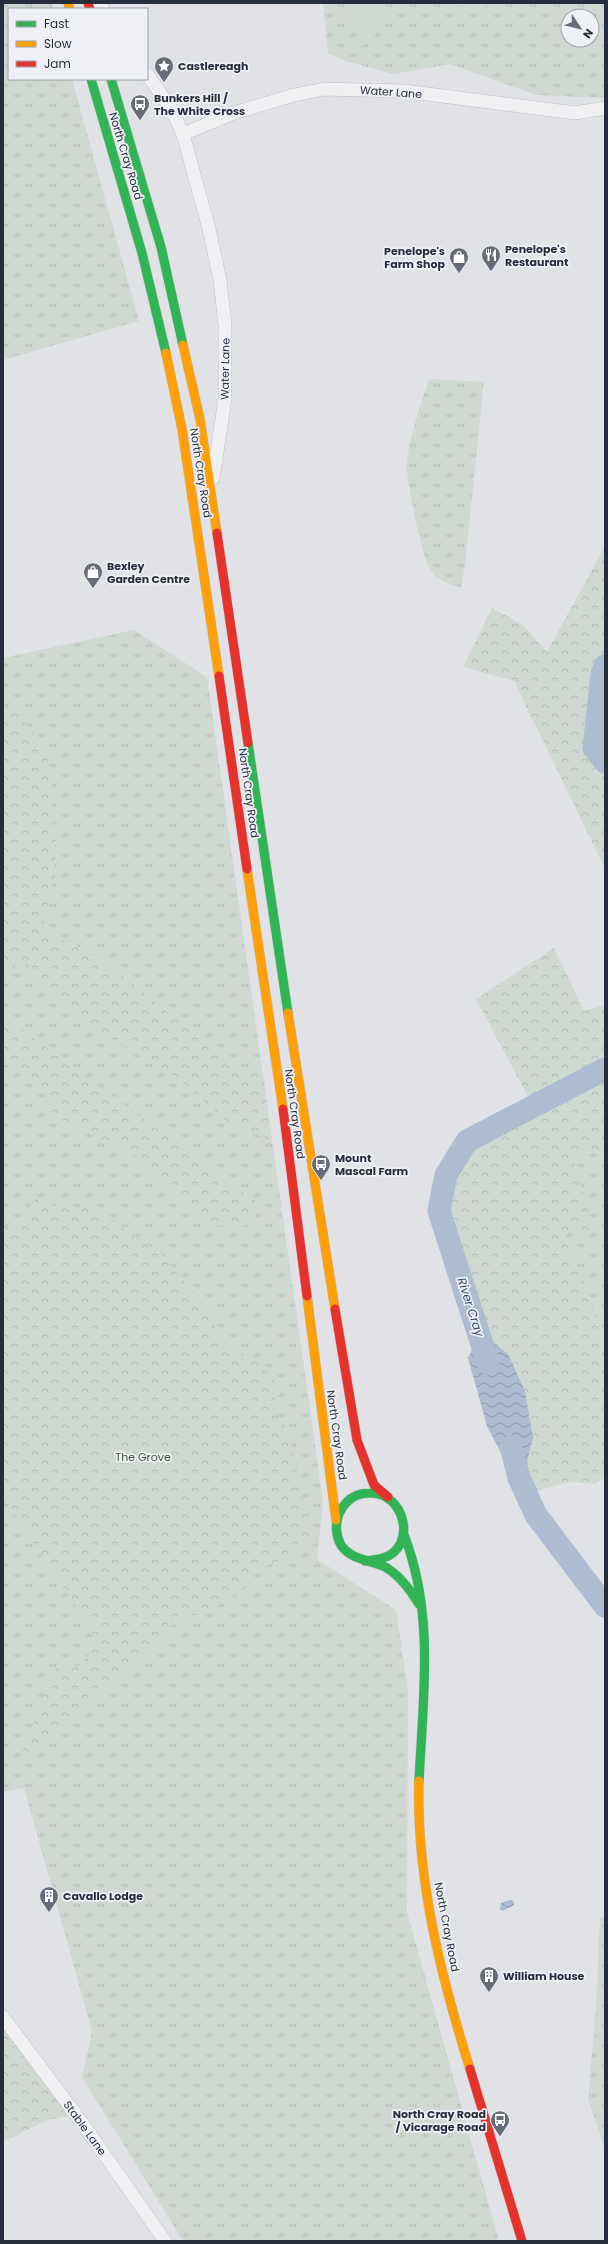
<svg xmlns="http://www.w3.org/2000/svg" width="608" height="2244" font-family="Poppins,sans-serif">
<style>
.grass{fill:url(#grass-tufts);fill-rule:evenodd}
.forest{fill:url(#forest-crowns)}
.garden{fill:#d0d9d1}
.water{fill:url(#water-waves)}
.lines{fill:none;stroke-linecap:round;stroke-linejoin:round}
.river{stroke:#afbbd0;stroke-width:23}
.street-casing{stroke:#bdbfc2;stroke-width:14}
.fast-casing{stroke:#bdbfc3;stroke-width:10}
.slow-casing{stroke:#bdbfc3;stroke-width:10}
.jam-casing{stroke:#bdbfc3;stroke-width:10}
.street{stroke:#f0f0f2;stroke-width:13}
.fast{stroke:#30b455;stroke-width:9}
.slow{stroke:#ff9f0a;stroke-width:9}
.jam{stroke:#e5322d;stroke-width:9}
.labels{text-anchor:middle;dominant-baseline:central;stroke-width:3.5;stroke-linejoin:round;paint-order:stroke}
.poi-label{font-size:11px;font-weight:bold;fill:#282d3e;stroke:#eef0f5;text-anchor:start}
.street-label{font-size:11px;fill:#282d3e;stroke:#eef0f5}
.park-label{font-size:11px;fill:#385935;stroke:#eef0f5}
.water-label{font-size:12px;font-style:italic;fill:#334771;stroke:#eef0f5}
</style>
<defs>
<pattern id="grass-tufts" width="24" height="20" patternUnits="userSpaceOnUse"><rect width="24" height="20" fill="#d0d9d1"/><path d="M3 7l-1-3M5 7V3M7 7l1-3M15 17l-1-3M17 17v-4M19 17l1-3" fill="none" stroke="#b3bbb4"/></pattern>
<pattern id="forest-crowns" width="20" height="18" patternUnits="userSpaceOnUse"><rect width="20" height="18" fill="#d0d9d1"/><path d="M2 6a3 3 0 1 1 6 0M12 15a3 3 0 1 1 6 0" fill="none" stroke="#b3bbb4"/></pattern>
<pattern id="water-waves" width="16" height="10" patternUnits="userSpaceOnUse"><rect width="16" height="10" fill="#afbbd0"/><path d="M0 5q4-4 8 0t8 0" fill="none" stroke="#8e98aa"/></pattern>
</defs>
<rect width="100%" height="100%" fill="#e0e2e6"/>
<g class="grass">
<polygon points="3,3 52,3 53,9 9,9 9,79 72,79 139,321 3,360"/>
<path d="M323 3H605V98L536 95 450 64 393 74 348 62 328 53ZM568 16H592V40H568Z"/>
<path d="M429 379 484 382 465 564 461 588C449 584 437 581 430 569 422 557 405 477 407 462 410 433 420 406 429 379Z"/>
<polygon points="134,630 207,677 323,1502 317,1559 396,1610 408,1690 407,1912 499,2241 183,2241 82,2077 92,2031 24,1788 3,1792 3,658"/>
<polygon points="571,1152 605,1153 605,1350 585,1284 562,1232 594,1233"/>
<polygon points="600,1917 605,1918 605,2149 588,2099 596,2008"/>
</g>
<g class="forest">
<polygon points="605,546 605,869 514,681 463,667 492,608 523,625 547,652"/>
<polygon points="3,701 23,717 47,759 56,814 55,874 41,932 71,942 125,977 208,1046 245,1073 263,1073 272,1141 228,1122 174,1076 70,1014 41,988 27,962 21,962 3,975"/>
<polygon points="554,948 584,1011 605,1005 605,1153 571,1152 595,1233 562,1233 585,1284 605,1350 605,1477 596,1484 569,1482 525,1494 480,1332 439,1211 446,1175 467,1141 533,1106 476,999"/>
<polygon points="3,1016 264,1207 241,1229 209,1224 155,1179 139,1157 54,1117 42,1090 3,1062"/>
<polygon points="34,1198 60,1208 92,1206 161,1254 213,1316 216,1336 261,1365 282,1391 271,1404 289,1433 313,1547 256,1570 248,1586 207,1612 177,1619 154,1648 50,1741 21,1755 58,1663 78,1667 94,1649 92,1631 15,1515 3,1488 3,1228 26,1218"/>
<polygon points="3,2028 70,2116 47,2120 3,2142"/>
</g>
<g class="garden">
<path d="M351 3H381C384 22 379 36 362 46L350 16Z"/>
<polygon points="441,3 499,3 479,8"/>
</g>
<g class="water">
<polygon points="480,1332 508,1354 525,1391 533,1438 523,1477 515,1480 487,1426 468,1358"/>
<polygon points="510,1900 513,1900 514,1905 503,1911 500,1910 501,1903"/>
</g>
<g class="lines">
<g class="river">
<polyline points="605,666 602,674 594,748 605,762"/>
<polyline points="488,1363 439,1211 446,1175 467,1141 605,1069"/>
<polyline points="511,1447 519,1478 536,1515 605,1606"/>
</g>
<g class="street-casing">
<g id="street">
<polyline points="99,3 103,9"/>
<polyline points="147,74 171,109 183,134 209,229 220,280 225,325 225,399 213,478"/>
<polyline points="183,134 234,113 294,95 324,89 404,91 575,113 605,108"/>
<polyline points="3,2017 83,2124 165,2241"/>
</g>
</g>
<g class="fast-casing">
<g id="fast">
<polyline points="91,79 142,253 166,353"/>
<polyline points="111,79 161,247 183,345"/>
<polyline points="248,743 288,1013"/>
<path d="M404 1535C435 1614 423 1698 419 1781"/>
<path d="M365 1561C371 1560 377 1560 383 1558 418 1547 405 1492 370 1493 361 1493 352 1496 346 1503 332 1518 333 1545 352 1555 363 1561 376 1562 387 1568 401 1577 410 1590 419 1604"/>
</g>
</g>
<g class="slow-casing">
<g id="slow">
<polyline points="68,3 70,9"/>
<polyline points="183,345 200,419 217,533"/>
<polyline points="166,353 182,429 219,676"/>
<polyline points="247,869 283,1109"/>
<polyline points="288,1013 335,1309"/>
<polyline points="307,1296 336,1520"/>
<path d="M419 1781C416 1879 441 1976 470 2069"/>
</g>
</g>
<g class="jam-casing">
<g id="jam">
<polyline points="88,3 90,9"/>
<polyline points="217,533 248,743"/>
<polyline points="219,676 247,869"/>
<polyline points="283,1109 307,1296"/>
<polyline points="335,1309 357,1440 374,1485 388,1497"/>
<polyline points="470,2069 522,2241"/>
</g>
</g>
<use href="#street" class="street"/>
<use href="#fast" class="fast"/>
<use href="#slow" class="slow"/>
<use href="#jam" class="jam"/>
</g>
<defs>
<g id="sight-pin" transform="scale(1)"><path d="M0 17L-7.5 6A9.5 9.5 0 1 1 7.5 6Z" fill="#686c79" stroke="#eef0f5"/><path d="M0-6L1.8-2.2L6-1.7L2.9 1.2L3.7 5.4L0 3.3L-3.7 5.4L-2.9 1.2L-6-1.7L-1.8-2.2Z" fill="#fff"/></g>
<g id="bus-pin" transform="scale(1)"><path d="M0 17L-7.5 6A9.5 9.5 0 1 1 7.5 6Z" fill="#686c79" stroke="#eef0f5"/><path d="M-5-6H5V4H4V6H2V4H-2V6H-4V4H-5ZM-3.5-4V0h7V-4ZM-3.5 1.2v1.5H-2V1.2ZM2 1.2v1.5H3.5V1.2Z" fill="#fff"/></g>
<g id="restaurant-pin" transform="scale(1)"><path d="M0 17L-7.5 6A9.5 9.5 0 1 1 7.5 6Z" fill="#686c79" stroke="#eef0f5"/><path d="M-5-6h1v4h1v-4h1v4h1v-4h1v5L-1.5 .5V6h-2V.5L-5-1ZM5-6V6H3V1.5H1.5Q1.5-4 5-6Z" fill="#fff"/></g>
<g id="shop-pin" transform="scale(1)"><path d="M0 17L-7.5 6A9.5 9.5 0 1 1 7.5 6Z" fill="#686c79" stroke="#eef0f5"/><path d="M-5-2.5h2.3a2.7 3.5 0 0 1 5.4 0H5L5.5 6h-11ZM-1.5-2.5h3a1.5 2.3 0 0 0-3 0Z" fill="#fff"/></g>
<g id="building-pin" transform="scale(1)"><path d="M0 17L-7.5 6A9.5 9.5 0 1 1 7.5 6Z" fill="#686c79" stroke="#eef0f5"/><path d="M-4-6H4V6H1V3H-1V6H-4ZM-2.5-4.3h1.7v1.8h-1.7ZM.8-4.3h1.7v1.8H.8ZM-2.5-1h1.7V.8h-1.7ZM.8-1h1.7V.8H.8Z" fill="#fff"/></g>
</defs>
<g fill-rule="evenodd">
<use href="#sight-pin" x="164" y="66"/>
<use href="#bus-pin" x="140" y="104"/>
<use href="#restaurant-pin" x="491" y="255"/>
<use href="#shop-pin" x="459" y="257"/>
<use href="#shop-pin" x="93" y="572"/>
<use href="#bus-pin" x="321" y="1164"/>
<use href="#building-pin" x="49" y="1896"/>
<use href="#building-pin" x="489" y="1976"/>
<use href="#bus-pin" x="500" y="2120"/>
</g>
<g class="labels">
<g class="poi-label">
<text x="178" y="66">Castlereagh</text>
<text x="154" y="98">Bunkers Hill /<tspan x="154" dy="13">The White Cross</tspan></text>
<text x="505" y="249">Penelope's<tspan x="505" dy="13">Restaurant</tspan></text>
<text x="445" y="251" text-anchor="end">Penelope's<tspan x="445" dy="13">Farm Shop</tspan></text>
<text x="107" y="566">Bexley<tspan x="107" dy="13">Garden Centre</tspan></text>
<text x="335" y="1158">Mount<tspan x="335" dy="13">Mascal Farm</tspan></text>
<text x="63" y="1896">Cavallo Lodge</text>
<text x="503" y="1976">William House</text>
<text x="486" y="2114" text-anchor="end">North Cray Road<tspan x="486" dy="13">/ Vicarage Road</tspan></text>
</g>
<g class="street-label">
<text transform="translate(391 92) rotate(4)">Water Lane</text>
<text transform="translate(126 156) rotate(73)">North Cray Road</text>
<text transform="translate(225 369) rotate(-89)">Water Lane</text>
<text transform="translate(201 473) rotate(81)">North Cray Road</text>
<text transform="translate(249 793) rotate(82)">North Cray Road</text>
<text transform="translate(295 1114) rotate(82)">North Cray Road</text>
<text transform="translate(337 1435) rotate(82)">North Cray Road</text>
<text transform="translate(447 1927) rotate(79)">North Cray Road</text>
<text transform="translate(85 2128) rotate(54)">Stable Lane</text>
</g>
<g class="park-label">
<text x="143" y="1457">The Grove</text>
</g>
<g class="water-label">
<text transform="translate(471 1307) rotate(72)">River Cray</text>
</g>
</g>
<rect width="608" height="2244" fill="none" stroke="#282d3e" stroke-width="8"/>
<rect x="8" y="8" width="140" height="72" fill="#eef0f5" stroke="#9fa2ac"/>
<rect x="16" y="21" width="20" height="6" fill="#30b455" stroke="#9fa2ac"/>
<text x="44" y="28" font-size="12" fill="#282d3e">Fast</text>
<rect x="16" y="41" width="20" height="6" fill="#ff9f0a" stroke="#9fa2ac"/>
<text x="44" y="48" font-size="12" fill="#282d3e">Slow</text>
<rect x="16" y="61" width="20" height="6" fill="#e5322d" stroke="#9fa2ac"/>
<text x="44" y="68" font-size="12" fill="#282d3e">Jam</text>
<g transform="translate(580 28) rotate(125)"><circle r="19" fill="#eef0f5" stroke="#9fa2ac"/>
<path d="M0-3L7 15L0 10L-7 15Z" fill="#686c79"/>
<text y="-6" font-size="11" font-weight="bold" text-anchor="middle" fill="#282d3e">N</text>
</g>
</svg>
